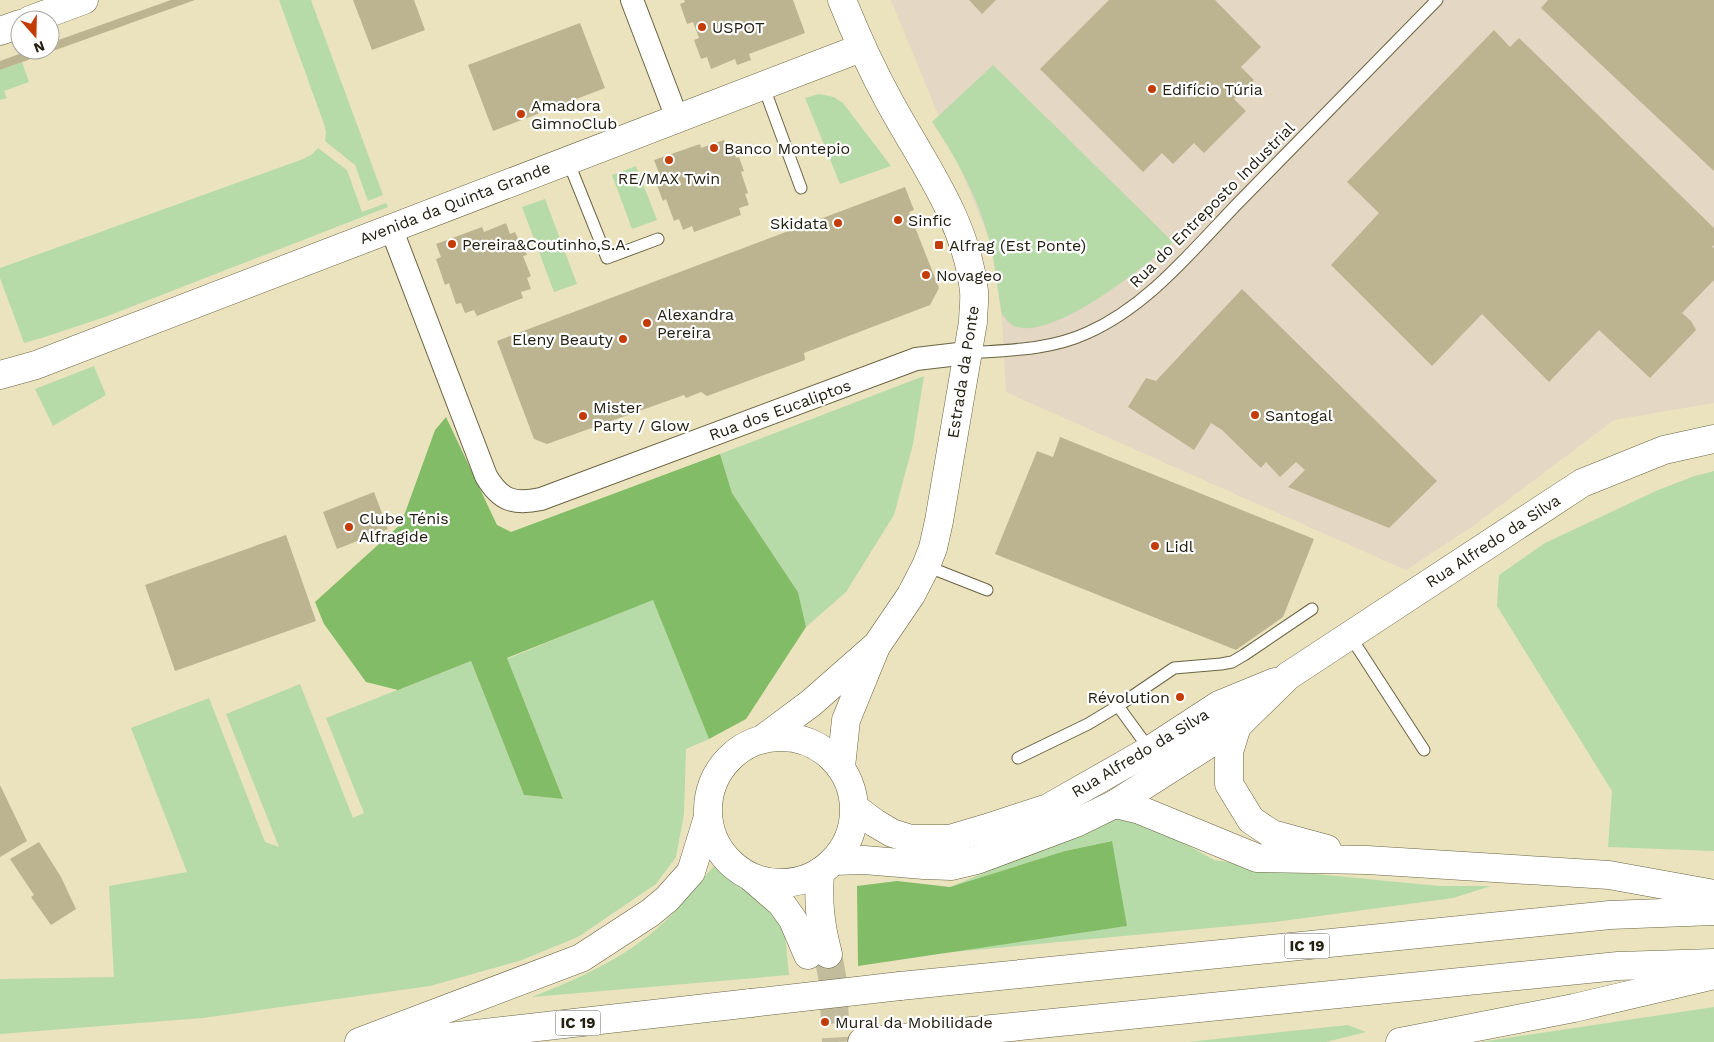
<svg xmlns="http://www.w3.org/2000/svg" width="1714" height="1042" font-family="'Work Sans',sans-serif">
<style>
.industrial{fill:#e4d7c3}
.green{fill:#b7dba8}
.forest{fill:#82bc67}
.building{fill:#bcb490}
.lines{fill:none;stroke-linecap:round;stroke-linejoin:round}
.tertiary-tunnel{stroke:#c3bc9c;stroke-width:28;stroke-dasharray:28 14;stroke-linecap:butt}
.service-casing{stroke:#6b6443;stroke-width:13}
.minor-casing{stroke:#6b6443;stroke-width:24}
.tertiary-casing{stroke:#6b6443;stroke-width:29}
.trunk-casing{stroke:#6b6443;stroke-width:29}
.service{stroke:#fff;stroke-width:11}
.minor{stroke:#fff;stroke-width:22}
.tertiary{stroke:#fff;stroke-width:28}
.trunk{stroke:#fff;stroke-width:28}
.trunk-bridge-casing{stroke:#6b6443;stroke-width:29;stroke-linecap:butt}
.trunk-bridge{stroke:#fff;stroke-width:28}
.poi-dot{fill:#c43c05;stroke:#fff;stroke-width:2}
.labels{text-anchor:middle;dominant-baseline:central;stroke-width:4.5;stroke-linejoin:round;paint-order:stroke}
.shield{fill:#fff;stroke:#66645a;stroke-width:1}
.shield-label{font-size:15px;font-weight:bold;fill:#242113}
.poi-label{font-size:16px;fill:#242113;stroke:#fff;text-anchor:start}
.street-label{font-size:16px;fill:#242113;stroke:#fff}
</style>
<rect width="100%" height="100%" fill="#ebe3be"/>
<polygon class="industrial" points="891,0 1714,0 1714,403 1614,420 1473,526 1406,570 1006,392 1002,321 992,246"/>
<g class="green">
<polygon points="279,0 311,0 383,195 368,201 355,165 325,141 326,132 324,124"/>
<polygon points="22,62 29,82 4,91 7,98 0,100 0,70"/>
<path d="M993 65 1173 242C1146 265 1049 345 1012 325 1008 322 1005 318 1002 314 998 293 996 273 992 252 983 207 958 160 932 122Z"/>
<polygon points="819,94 834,97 843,103 891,166 840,184 805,98"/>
<polygon points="318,148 347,170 362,212 386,203 388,207 105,317 45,337 24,343 0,278 0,268 303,159 311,155"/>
<polygon points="636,166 657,220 632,229 612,175"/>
<polygon points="545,199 577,284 554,292 522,207"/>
<polygon points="94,366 106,395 53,426 35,389"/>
<polygon points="924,376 913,444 894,515 846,592 806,627 798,592 732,493 720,454"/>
<polygon points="1714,471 1714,851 1608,847 1612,791 1497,606 1499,575 1545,543 1658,490 1695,476"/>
<polygon points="653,599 709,739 686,749 684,814 676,857 656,884 578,937 522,960 430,986 203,1018 0,1034 0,979 114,977 109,886 187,872 131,728 209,698 265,842 279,847 226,714 300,684 353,818 364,813 326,718 471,661 524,795 563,799 507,659"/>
<polygon points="1114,815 1143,820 1214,860 1285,871 1439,886 1491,886 1453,898 1275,922 942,953 1126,926 1111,841 1065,851 950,887 1038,850"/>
<path d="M714 866 749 894 784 925 789 975 532 997C576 980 627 957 662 924 681 907 697 885 714 866Z"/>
<polygon points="1714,1007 1714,1042 1480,1042"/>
<polygon points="1348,1025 1366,1032 1326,1042 1188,1042"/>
</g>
<g class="forest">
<polygon points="446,417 497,525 511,532 720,454 732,493 798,592 806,627 746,719 709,739 653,600 507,658 563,799 524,795 471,661 398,690 366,682 324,624 315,602 401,524 435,430"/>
<polygon points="1112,841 1127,926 858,966 857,886 897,881 950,887 1065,851"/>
</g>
<g class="building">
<polygon points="171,0 195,0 0,70 0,61 30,50 50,50 50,43"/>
<polygon points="353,0 414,0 425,30 372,50"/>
<polygon points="684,0 793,0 805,33 749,54 751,60 737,65 735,59 711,69 707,57 701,59 694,40 699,38 693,22 687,24 680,4 685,2"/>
<polygon points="969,0 996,0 982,14"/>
<polygon points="1109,0 1215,0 1261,47 1241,67 1254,80 1234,99 1246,111 1204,153 1194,143 1173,164 1162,153 1143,172 1040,69"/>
<polygon points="1548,0 1714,0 1714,171 1541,8"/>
<polygon points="580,23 605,88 493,131 468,65"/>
<polygon points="1494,30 1510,47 1519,38 1714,228 1714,245 1712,247 1714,248 1714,280 1682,313 1691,321 1696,330 1650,378 1599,330 1549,382 1482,314 1432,366 1331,265 1379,213 1347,182"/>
<polygon points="724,140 728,150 733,148 736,158 739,157 744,171 741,172 748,193 745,194 749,205 739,208 741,215 694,232 692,226 683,230 679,219 674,221 666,199 663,201 653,175 659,173 654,160 700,144 701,148"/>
<polygon points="905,187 914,210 909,212 939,288 930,305 804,353 805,360 707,396 701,392 686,398 684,395 547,444 534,439 497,341"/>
<polygon points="506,223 510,234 515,232 519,241 521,241 527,255 523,256 531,276 527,278 531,289 521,292 523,298 477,316 474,310 465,313 461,303 456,304 449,283 445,285 436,259 441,257 436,244 482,227 484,232"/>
<polygon points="1242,289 1437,481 1389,528 1288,487 1305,470 1296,462 1280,477 1266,462 1261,468 1222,430 1211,423 1194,450 1128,407 1146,378 1156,381"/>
<polygon points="1060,437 1314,539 1283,617 1236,650 995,554 1037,451 1053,457"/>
<polygon points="374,492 388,529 337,549 323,512"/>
<polygon points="286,535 316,621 175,671 145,585"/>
<polygon points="0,785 27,841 0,857"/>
<polygon points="39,842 61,877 76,909 51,925 31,897 34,895 10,859"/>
</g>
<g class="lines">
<polyline class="tertiary-tunnel" points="828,954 833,982 836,1042"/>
<g class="service-casing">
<g id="service">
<polyline points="763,85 801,188"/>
<polyline points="568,161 607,258 658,239"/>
<path d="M969 353C1009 350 1050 350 1087 333 1150 305 1194 248 1241 200 1306 133 1372 67 1437 0"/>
<polyline points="926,566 987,590"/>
<polyline points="1350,636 1424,750"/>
<polyline points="1118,706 1150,750"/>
<polyline points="1018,758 1088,724 1118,706 1174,668 1221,664 1232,662 1244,655 1312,609"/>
</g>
</g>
<g class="minor-casing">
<g id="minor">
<polyline points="632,0 677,118"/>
<path d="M391 228 486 476C500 500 513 505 541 499L916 359 967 353"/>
</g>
</g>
<g class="tertiary-casing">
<g id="tertiary">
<polyline points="30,20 84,0"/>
<polyline points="0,31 20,24"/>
<polyline points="0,375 36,365 861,48"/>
<circle cx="781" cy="810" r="73"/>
<path d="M764 738 811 703 877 645 911 595 926 566 933 548 939 521 973 322C973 312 975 301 974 291 966 219 922 162 889 101 871 68 856 35 842 0"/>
<polyline points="841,767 846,720 875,649"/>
<polyline points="855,808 875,823 892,833 911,839 950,839 987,828 1048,808 1150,750 1219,705 1275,682"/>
<polyline points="833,861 864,860 924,865 952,866 977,860 1076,823 1115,804 1237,726 1288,676 1582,483 1664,450 1714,439"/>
<path d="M820 872C818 903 820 924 828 954"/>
<polyline points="752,878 781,903 793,920 808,955"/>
</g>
</g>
<g class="trunk-casing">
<g id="trunk">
<polyline points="1237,726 1229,752 1229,784 1251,820 1272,834 1327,849"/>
<polyline points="1115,804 1140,810 1257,858 1367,860 1609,875 1714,894"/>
<polyline points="900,986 1610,915 1714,911"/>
<polyline points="359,1042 581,958 650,913 667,899 691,872 708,817"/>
<polyline points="405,1042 751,1003"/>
<polyline points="862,1042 1618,966 1714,963"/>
<polyline points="1400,1042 1574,1008 1714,975"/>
</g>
</g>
<use href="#service" class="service"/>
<use href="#minor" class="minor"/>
<use href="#tertiary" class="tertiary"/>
<use href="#trunk" class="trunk"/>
<g class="trunk-bridge-casing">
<polyline id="trunk-bridge" points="751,1003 900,986"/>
</g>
<use href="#trunk-bridge" class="trunk-bridge"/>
</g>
<g class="poi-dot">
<circle cx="702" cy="27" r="5"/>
<circle cx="1152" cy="89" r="5"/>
<circle cx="521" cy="114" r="5"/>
<circle cx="714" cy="148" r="5"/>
<circle cx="669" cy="160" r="5"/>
<circle cx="898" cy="220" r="5"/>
<circle cx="838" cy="223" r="5"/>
<circle cx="452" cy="244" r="5"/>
<rect x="934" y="240" width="10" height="10" rx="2.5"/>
<circle cx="926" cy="275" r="5"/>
<circle cx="647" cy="323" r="5"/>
<circle cx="623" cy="339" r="5"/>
<circle cx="1255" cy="415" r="5"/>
<circle cx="583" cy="416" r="5"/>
<circle cx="349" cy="527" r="5"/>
<circle cx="1155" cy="546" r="5"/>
<circle cx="1180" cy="697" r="5"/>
<circle cx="825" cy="1022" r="5"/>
</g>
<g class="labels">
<g class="shield">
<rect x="1284.5" y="933.5" width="45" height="25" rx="4"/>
<rect x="555.5" y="1010.5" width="45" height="25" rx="4"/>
</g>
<g class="shield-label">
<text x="1307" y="946">IC 19</text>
<text x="578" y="1023">IC 19</text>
</g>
<g class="poi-label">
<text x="712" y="27">USPOT</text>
<text x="1162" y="89">Edifício Túria</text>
<text x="531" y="105">Amadora<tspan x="531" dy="18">GimnoClub</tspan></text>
<text x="724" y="148">Banco Montepio</text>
<text x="669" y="178" text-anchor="middle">RE/MAX Twin</text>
<text x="908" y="220">Sinfic</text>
<text x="828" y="223" text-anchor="end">Skidata</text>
<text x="462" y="244">Pereira&amp;Coutinho,S.A.</text>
<text x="949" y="245">Alfrag (Est Ponte)</text>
<text x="936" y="275">Novageo</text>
<text x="657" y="314">Alexandra<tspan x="657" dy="18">Pereira</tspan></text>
<text x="613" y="339" text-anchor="end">Eleny Beauty</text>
<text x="593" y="407">Mister<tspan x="593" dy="18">Party / Glow</tspan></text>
<text x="1265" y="415">Santogal</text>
<text x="359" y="518">Clube Ténis<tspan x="359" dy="18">Alfragide</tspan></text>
<text x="1165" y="546">Lidl</text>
<text x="1170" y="697" text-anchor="end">Révolution</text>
<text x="835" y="1022">Mural da Mobilidade</text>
</g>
<g class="street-label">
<text transform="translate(455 203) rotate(-21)">Avenida da Quinta Grande</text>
<text transform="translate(1212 205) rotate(-45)">Rua do Entreposto Industrial</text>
<text transform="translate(963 372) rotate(-81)">Estrada da Ponte</text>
<text transform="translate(780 410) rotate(-20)">Rua dos Eucaliptos</text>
<text transform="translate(1493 541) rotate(-33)">Rua Alfredo da Silva</text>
<text transform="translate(1140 753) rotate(-31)">Rua Alfredo da Silva</text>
</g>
</g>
<g transform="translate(35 35) rotate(160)"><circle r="24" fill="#ffffff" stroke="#a7a6a1"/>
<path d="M0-4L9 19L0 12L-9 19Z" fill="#c43c05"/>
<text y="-8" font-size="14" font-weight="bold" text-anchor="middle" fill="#242113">N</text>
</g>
</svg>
